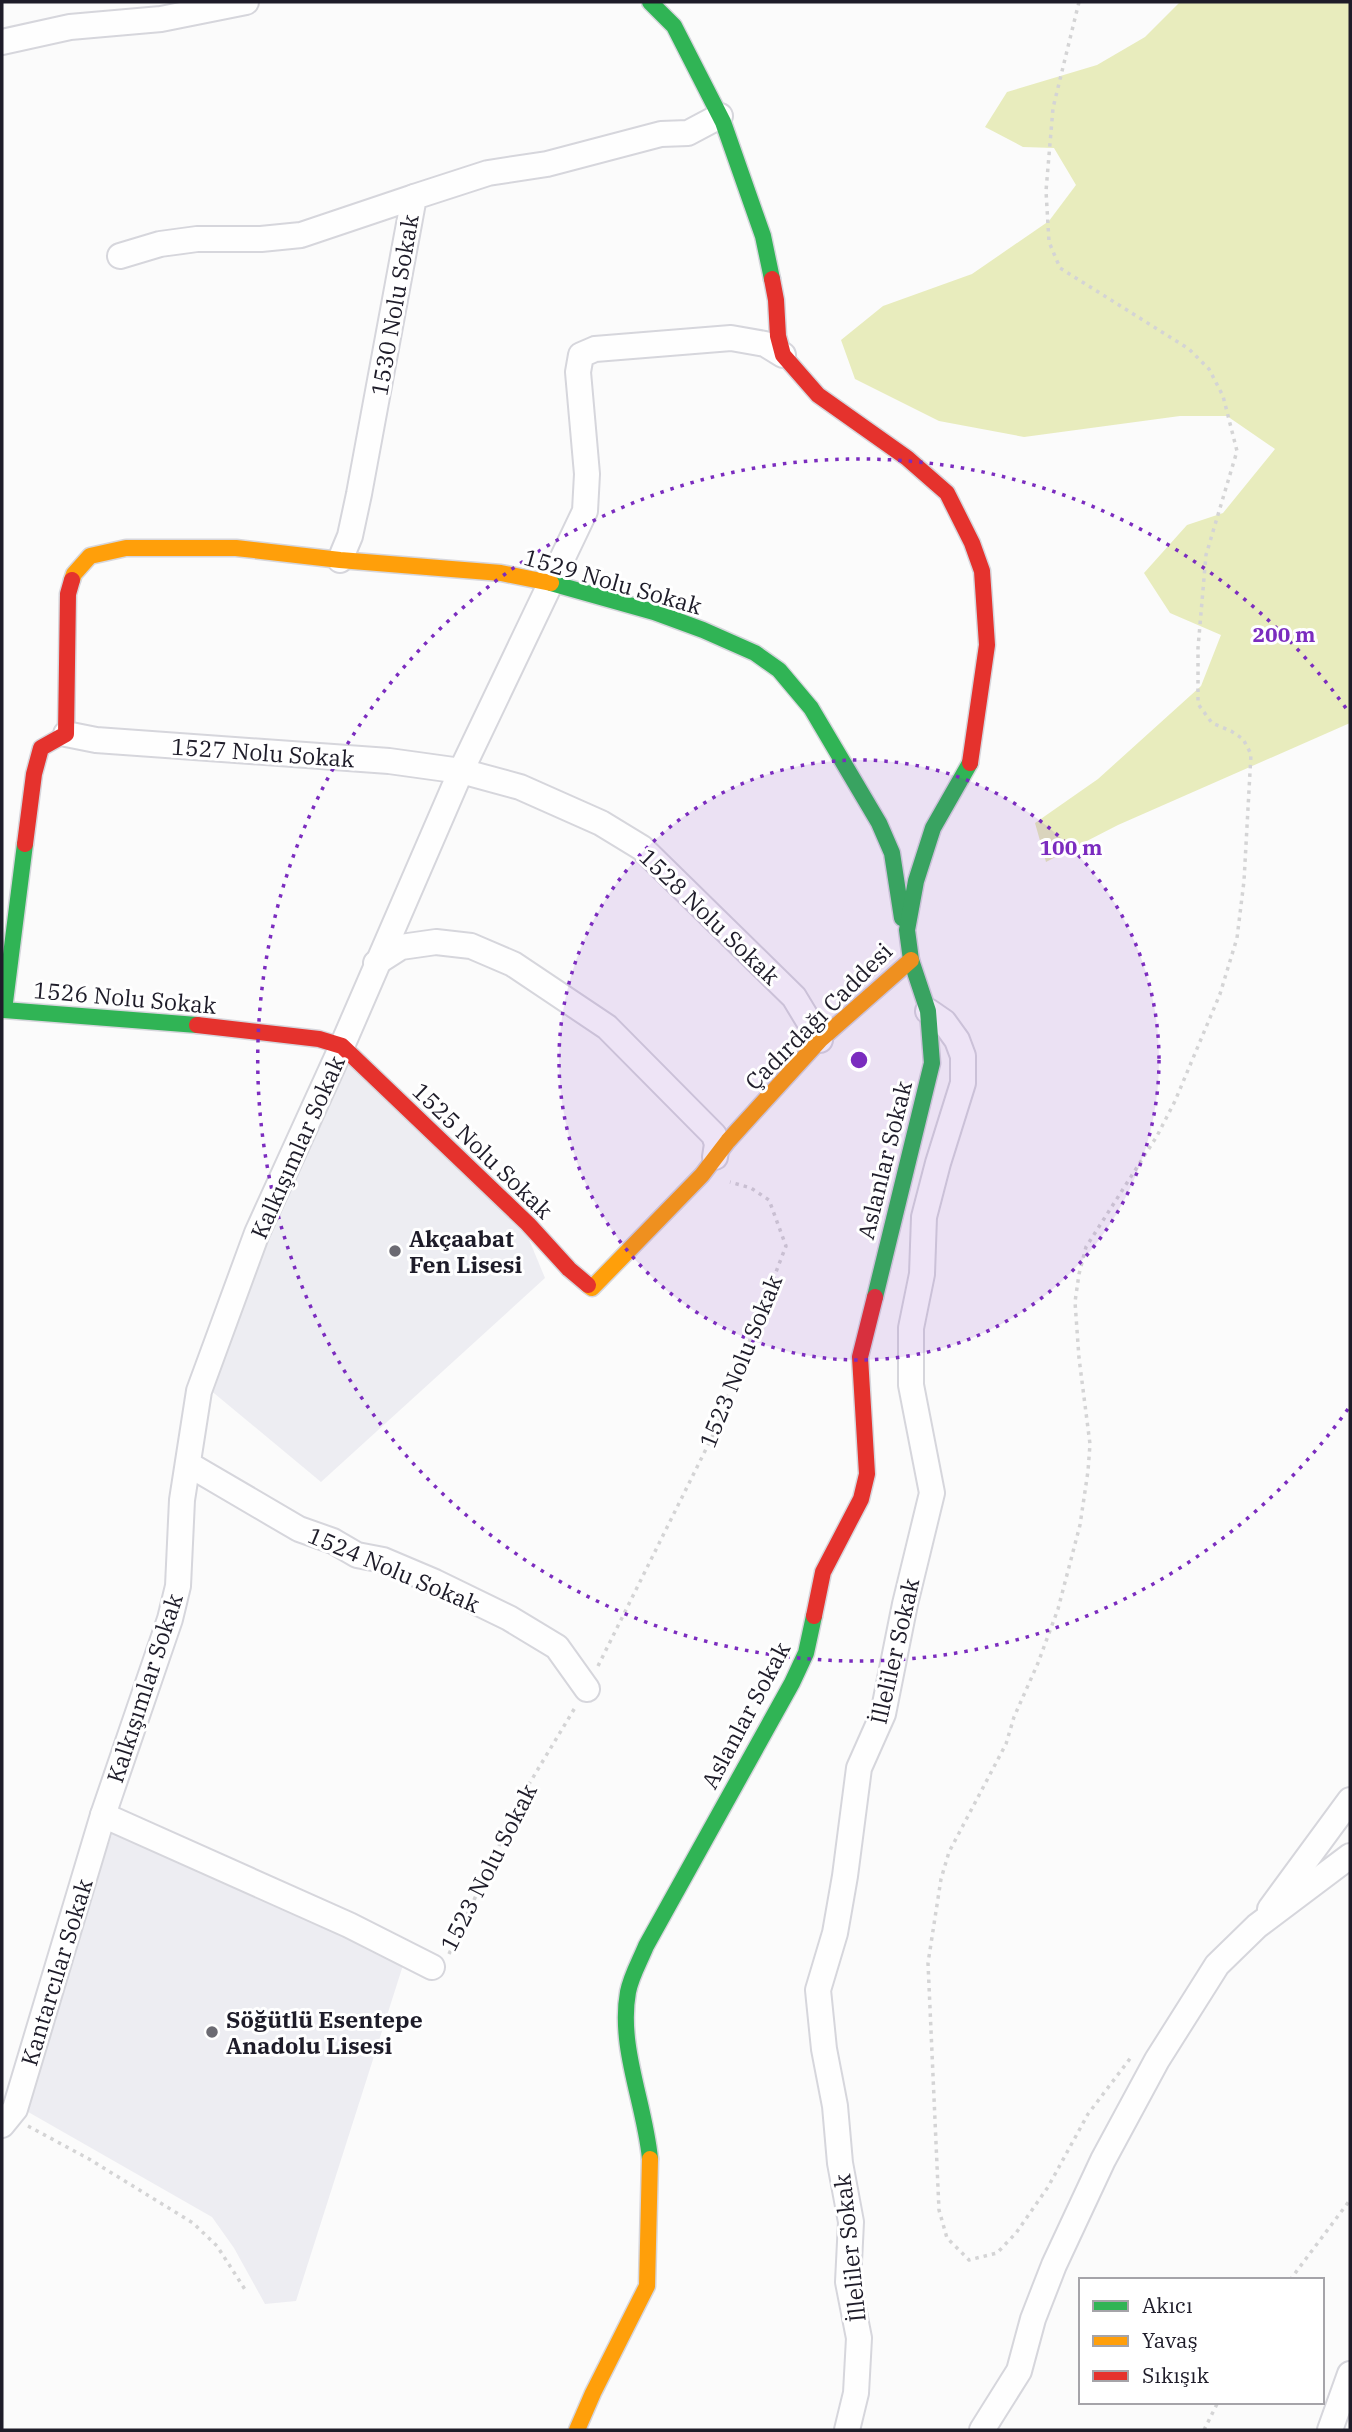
<svg xmlns="http://www.w3.org/2000/svg" width="1352" height="2432" font-family="'IBM Plex Serif',serif">
<style>
.built{fill:#ededf2}
.green{fill:#e8ecbd}
.lines{fill:none;stroke-linecap:round;stroke-linejoin:round}
.street-casing{stroke:#d6d6dc;stroke-width:28}
.fast-casing{stroke:#d6d6dc;stroke-width:19}
.slow-casing{stroke:#d6d6dc;stroke-width:19}
.jam-casing{stroke:#d6d6dc;stroke-width:19}
.path{stroke:#d4d4d5;stroke-width:3.5;stroke-dasharray:3.5 5;stroke-linecap:butt}
.street{stroke:#fefefe;stroke-width:24}
.fast{stroke:#30b455;stroke-width:16}
.slow{stroke:#ff9f0a;stroke-width:16}
.jam{stroke:#e5322d;stroke-width:16}
.ring{fill:none;stroke:#7b2cbf;stroke-width:3.5;stroke-dasharray:3.5 7}
.poi-dot{fill:#6b6a72;stroke:#fff;stroke-width:2.5}
.labels{text-anchor:middle;dominant-baseline:central;stroke-width:6;stroke-linejoin:round;paint-order:stroke}
.street-label{font-size:23px;fill:#1e1c29;stroke:#fff}
.poi-label{font-size:23px;font-weight:bold;fill:#1e1c29;stroke:#fff;text-anchor:start}
.centre{fill:#7b2cbf;stroke:#fff;stroke-width:3.5}
.ring-label{font-size:21px;text-anchor:middle;font-weight:bold;fill:#7b2cbf;stroke:#fff;stroke-width:6;stroke-linejoin:round;paint-order:stroke}
</style>
<rect width="100%" height="100%" fill="#fbfbfb"/>
<g class="built">
<polygon points="346,1060 523,1225 545,1278 321,1482 209,1389 230,1302"/>
<polygon points="115,1826 405,1959 296,2301 265,2304 234,2248 212,2217 16,2105"/>
</g>
<polygon class="green" points="1180,2 1350,2 1350,723 1118,825 1046,862 1035,823 1098,779 1201,686 1221,635 1170,613 1144,573 1187,525 1223,513 1275,449 1227,416 1180,416 1024,437 939,421 855,379 841,340 883,306 972,274 1049,221 1076,185 1054,148 1023,147 985,127 1007,92 1097,65 1145,37"/>
<g class="lines">
<g class="street-casing">
<g id="street">
<polyline points="2,42 70,27 161,19 246,2"/>
<polyline points="120,256 160,244 197,239 261,239 301,235 414,197"/>
<polyline points="340,560 350,536 359,494 414,197 488,173 547,164 661,134 688,133 720,116"/>
<polyline points="66,734 96,740 389,761 461,771 520,787 601,823 642,848 794,997 820,1040"/>
<polyline points="376,963 401,947 436,942 471,946 513,964 607,1027 714,1135 717,1144 715,1157"/>
<polyline points="188,1464 299,1529 333,1541 357,1555 383,1560 435,1582 509,1618 557,1647 587,1689"/>
<polyline points="103,1815 349,1925 432,1967"/>
<polyline points="1270,1909 1350,1800"/>
<polyline points="2,2125 15,2109 103,1815 170,1619 178,1586 182,1500 199,1391 257,1233 342,1046 461,771 585,511 587,474 578,372 581,355 595,349 731,338 765,344 783,355"/>
<polyline points="847,2430 856,2393 859,2338 848,2282 851,2222 840,2163 835,2106 824,2049 818,1990 835,1933 845,1876 859,1768 883,1714 905,1604 932,1493 911,1385 911,1328 922,1274 924,1217 938,1163 963,1083 963,1056 957,1040 944,1022 928,1011"/>
<polyline points="982,2430 1019,2371 1033,2319 1054,2265 1103,2160 1157,2060 1217,1965 1257,1926 1350,1856"/>
<polyline points="1330,2430 1350,2374"/>
</g>
</g>
<g class="fast-casing">
<g id="fast">
<polyline points="650,2 674,26 723,122 763,236 772,279"/>
<polyline points="551,583 654,612 703,630 755,653 779,670 811,708 879,823 892,853 902,918"/>
<polyline points="25,844 4,1010 197,1025"/>
<polyline points="875,1297 932,1063 928,1011 911,960 907,930 916,881 933,828 970,763"/>
<path d="M650 2159C645 2104 618 2047 628 1992 631 1976 640 1961 646 1946L792 1683 806 1653 814 1616"/>
</g>
</g>
<g class="slow-casing">
<g id="slow">
<polyline points="72,580 74,574 90,556 126,548 236,548 340,560 501,573 551,583"/>
<polyline points="588,1285 592,1288 702,1175 728,1141 820,1040 911,960"/>
<polyline points="577,2430 593,2393 647,2286 650,2159"/>
</g>
</g>
<g class="jam-casing">
<g id="jam">
<polyline points="772,279 776,300 778,336 783,355 818,395 907,458 947,493 972,543 982,571 987,645 970,763"/>
<polyline points="25,844 34,774 41,748 66,734 68,594 72,580"/>
<polyline points="197,1025 319,1039 342,1046 528,1224 569,1269 588,1285"/>
<polyline points="814,1616 823,1572 861,1499 867,1474 860,1357 875,1297"/>
</g>
</g>
<g class="path">
<polyline points="1079,2 1053,108 1046,191 1049,242 1060,268 1189,349 1209,369 1223,396 1237,451 1206,555 1198,648 1198,704 1212,723 1231,731 1243,739 1251,754 1244,881 1237,938 1220,994 1175,1101 1157,1136 1086,1247 1079,1274 1075,1302 1079,1358 1090,1444 1088,1471 1080,1525 1058,1609 1038,1663 1014,1717 1006,1744 949,1852 941,1879 928,1963 939,2210 947,2238 969,2260 997,2253 1016,2233 1048,2187 1088,2114 1132,2056"/>
<polyline points="598,1666 714,1433 786,1246 769,1200 751,1188 730,1182"/>
<polyline points="449,1954 523,1794 576,1706"/>
<polyline points="28,2126 89,2159 193,2223 217,2246 246,2291"/>
<polyline points="1290,2280 1350,2200"/>
<polyline points="1204,2430 1218,2402"/>
</g>
<use href="#street" class="street"/>
<use href="#fast" class="fast"/>
<use href="#slow" class="slow"/>
<use href="#jam" class="jam"/>
</g>
<circle cx="859" cy="1060" r="300" fill="#7b2cbf" fill-opacity=".12"/>
<g class="ring">
<circle cx="859" cy="1060" r="300"/>
<path d="M1348 1409A601 601 0 1 1 1348 711"/>
</g>
<g class="poi-dot">
<circle cx="395" cy="1251" r="7"/>
<circle cx="212" cy="2032" r="7"/>
</g>
<g class="labels">
<g class="street-label">
<text transform="translate(394 305) rotate(-80)">1530 Nolu Sokak</text>
<text transform="translate(613 581) rotate(16)">1529 Nolu Sokak</text>
<text transform="translate(263 752) rotate(4)">1527 Nolu Sokak</text>
<text transform="translate(710 916) rotate(44)">1528 Nolu Sokak</text>
<text transform="translate(125 997) rotate(5)">1526 Nolu Sokak</text>
<text transform="translate(818 1016) rotate(-45)">Çadırdağı Caddesi</text>
<text transform="translate(297 1147) rotate(-66)">Kalkışımlar Sokak</text>
<text transform="translate(483 1150) rotate(44)">1525 Nolu Sokak</text>
<text transform="translate(884 1160) rotate(-76)">Aslanlar Sokak</text>
<text transform="translate(740 1361) rotate(-68)">1523 Nolu Sokak</text>
<text transform="translate(394 1569) rotate(23)">1524 Nolu Sokak</text>
<text transform="translate(894 1651) rotate(-77)">İlleliler Sokak</text>
<text transform="translate(144 1688) rotate(-72)">Kalkışımlar Sokak</text>
<text transform="translate(745 1715) rotate(-62)">Aslanlar Sokak</text>
<text transform="translate(488 1867) rotate(-63)">1523 Nolu Sokak</text>
<text transform="translate(56 1972) rotate(-73)">Kantarcılar Sokak</text>
<text transform="translate(849 2248) rotate(-96)">İlleliler Sokak</text>
</g>
<g class="poi-label">
<text x="409" y="1238">Akçaabat<tspan x="409" dy="26">Fen Lisesi</tspan></text>
<text x="226" y="2019">Söğütlü Esentepe<tspan x="226" dy="26">Anadolu Lisesi</tspan></text>
</g>
</g>
<circle cx="859" cy="1060" r="10" class="centre"/>
<g class="ring-label">
<text x="1284" y="642">200 m</text>
<text x="1071" y="855">100 m</text>
</g>
<rect width="1352" height="2432" fill="none" stroke="#1e1c29" stroke-width="7"/>
<rect x="1079" y="2278" width="245" height="126" fill="#ffffff" stroke="#a5a4a9" stroke-width="2"/>
<rect x="1093" y="2301" width="35" height="10" fill="#30b455" stroke="#a5a4a9" stroke-width="2"/>
<text x="1142" y="2313" font-size="21" fill="#1e1c29">Akıcı</text>
<rect x="1093" y="2336" width="35" height="10" fill="#ff9f0a" stroke="#a5a4a9" stroke-width="2"/>
<text x="1142" y="2348" font-size="21" fill="#1e1c29">Yavaş</text>
<rect x="1093" y="2371" width="35" height="10" fill="#e5322d" stroke="#a5a4a9" stroke-width="2"/>
<text x="1142" y="2383" font-size="21" fill="#1e1c29">Sıkışık</text>
</svg>
